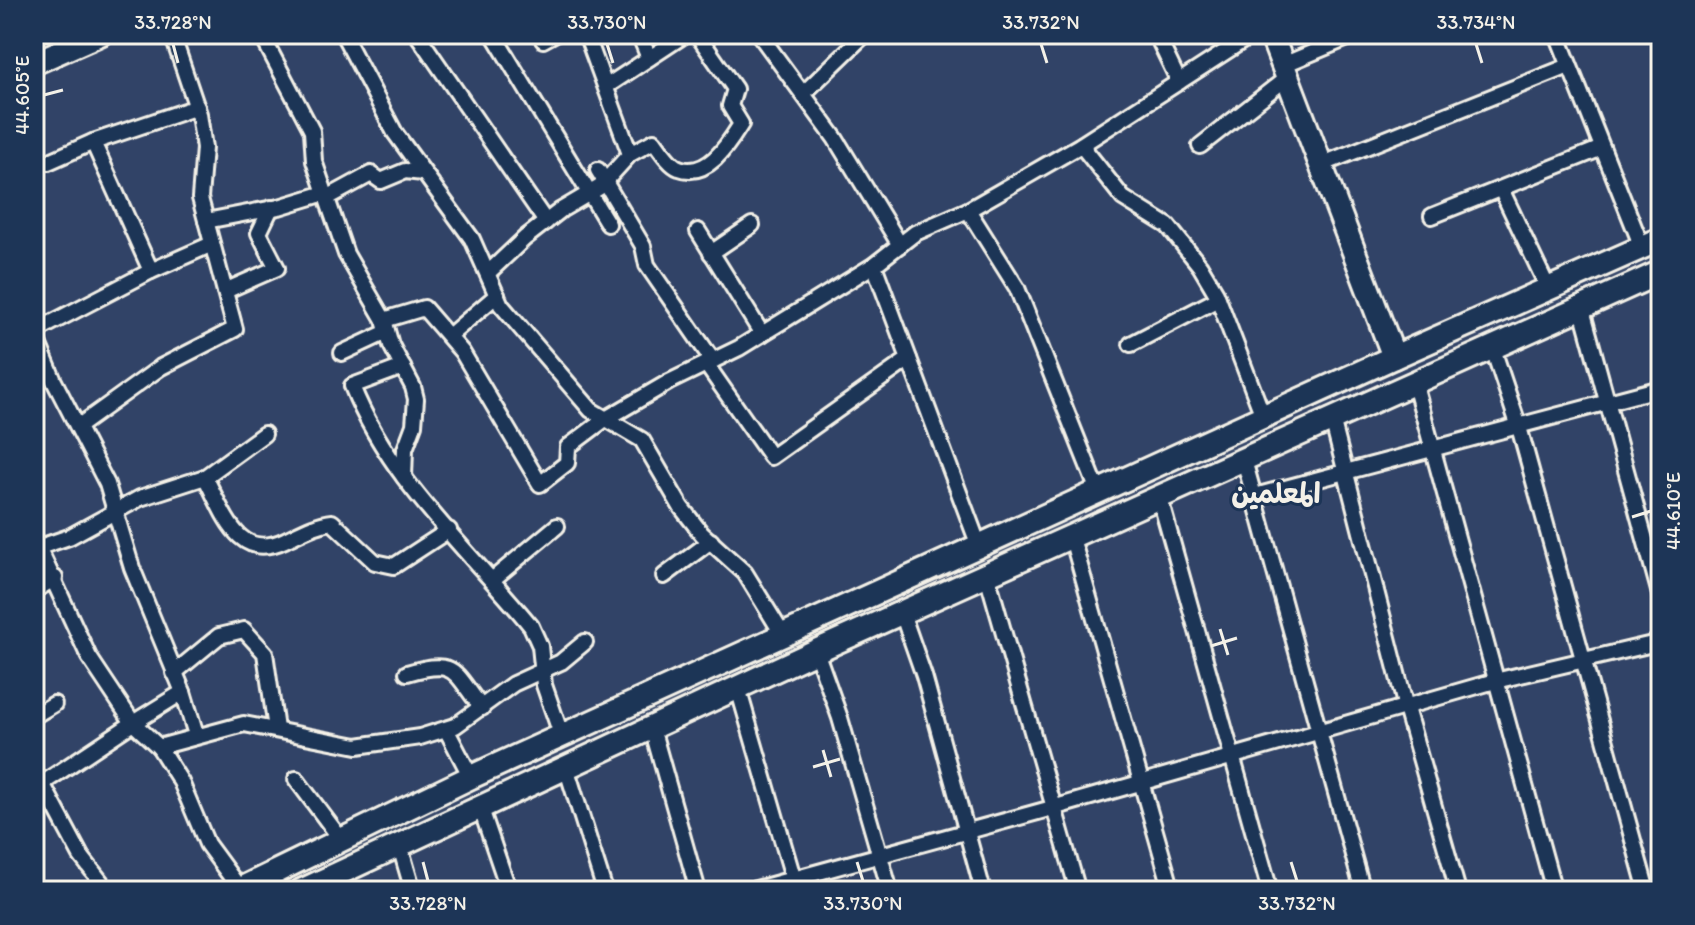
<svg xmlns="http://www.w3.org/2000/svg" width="1695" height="925" font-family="Itim,'Playpen Sans Arabic',sans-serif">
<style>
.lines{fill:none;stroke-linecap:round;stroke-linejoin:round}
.street-casing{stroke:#f4f1e8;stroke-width:20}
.secondary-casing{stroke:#f4f1e8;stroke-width:28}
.street{stroke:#1d3557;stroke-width:14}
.secondary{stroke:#1d3557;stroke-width:22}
.ticks{fill:none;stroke:#f4f1e8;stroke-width:3}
.labels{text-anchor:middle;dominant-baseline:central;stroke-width:6;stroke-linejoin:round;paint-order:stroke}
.neighbourhood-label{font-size:28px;font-weight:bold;fill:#f4f1e8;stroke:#1d3557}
.neatline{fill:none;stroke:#f4f1e8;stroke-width:3}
.ticks-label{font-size:20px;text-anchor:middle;fill:#f4f1e8}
</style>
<rect width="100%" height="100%" fill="#314367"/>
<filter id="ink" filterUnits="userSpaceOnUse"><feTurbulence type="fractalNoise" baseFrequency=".0125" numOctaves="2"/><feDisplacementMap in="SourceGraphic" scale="16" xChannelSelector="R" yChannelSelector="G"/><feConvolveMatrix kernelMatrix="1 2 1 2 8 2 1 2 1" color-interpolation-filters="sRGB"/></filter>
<g filter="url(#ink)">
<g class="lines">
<g class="street-casing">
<g id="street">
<polyline points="261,34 312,131 314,161 346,254 384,320 391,345 413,387 416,399 414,425 405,449 404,477"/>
<polyline points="343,34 395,133 472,239 501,305 591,410 642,440 681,507 702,534 745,573 783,635"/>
<polyline points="417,34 546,222"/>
<polyline points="493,34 608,224"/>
<polyline points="586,34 630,154"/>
<polyline points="639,34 649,58"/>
<polyline points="759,34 835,138 900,245"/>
<polyline points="1054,34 1056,38"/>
<polyline points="1156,34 1179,82"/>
<polyline points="1557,34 1642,247"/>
<polyline points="1660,34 1661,36"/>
<polyline points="543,40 554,34"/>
<polyline points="1283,65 1357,34"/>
<polyline points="607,86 686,34"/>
<polyline points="804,93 865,34"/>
<polyline points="197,107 93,142 151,271 212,244"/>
<polyline points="1081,145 1123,198 1168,226 1200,266 1216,293 1263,416"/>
<polyline points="1200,146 1288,77"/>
<polyline points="48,162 93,142"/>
<polyline points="1323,164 1569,66"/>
<polyline points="598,170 643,246 647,265 713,361"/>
<polyline points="1501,189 1548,288"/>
<polyline points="327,198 371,174 381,181 405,171 423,173"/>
<polyline points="968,210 1017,288 1098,491"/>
<polyline points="1432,216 1602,148"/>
<polyline points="206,221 279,207 325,193"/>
<polyline points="698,231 762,334"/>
<polyline points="711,253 752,225"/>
<polyline points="874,265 979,546"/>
<path d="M489 272 525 238 561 210 600 187 630 154 654 141C660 149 670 165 679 168 708 179 729 143 741 124L730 106 735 89 697 34"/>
<polyline points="225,291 277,268 259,233 271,208"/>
<polyline points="1581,306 1661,598"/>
<polyline points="384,320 424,308 462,352 540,484 567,463 568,447 604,420 669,382 739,348 874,265 915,233 968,210 1081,145 1253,34"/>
<polyline points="34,332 151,271"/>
<polyline points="34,333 54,381 107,484 132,568 183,692 196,735"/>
<polyline points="449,336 497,295"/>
<polyline points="1131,344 1218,299"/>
<polyline points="1492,346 1519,427 1647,891"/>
<polyline points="342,353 387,332"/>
<polyline points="706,364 771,457 909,359"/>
<path d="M403 367 352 386C389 480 468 549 531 626L540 646 544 685 562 737"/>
<polyline points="1414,381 1554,891"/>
<polyline points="1332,419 1406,708 1458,891"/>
<polyline points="79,426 161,367 235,329 200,198 204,148 199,114 172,34"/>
<polyline points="1244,460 1363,891"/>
<polyline points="205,477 264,434"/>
<polyline points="1255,496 1661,388"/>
<polyline points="1160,499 1270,891"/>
<polyline points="34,538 89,657 133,723 183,692"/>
<polyline points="1072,538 1172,891"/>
<path d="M34 549 69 537 140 498 205 477C224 512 237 563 285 540 300 533 315 524 332 522L375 562 394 566 449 530"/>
<polyline points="987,575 1078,891"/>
<polyline points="664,576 711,541"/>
<polyline points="492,580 557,526"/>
<polyline points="34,591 55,578"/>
<polyline points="902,613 924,676 983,891"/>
<polyline points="816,651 840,718 890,891"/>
<polyline points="174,673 219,636 244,630 265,653 276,729"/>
<path d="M407 673C457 659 452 670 482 708"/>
<polyline points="738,688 797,891"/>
<polyline points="34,716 54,704"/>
<polyline points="652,728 698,891"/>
<polyline points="446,729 471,777"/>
<polyline points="159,747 181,782 207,844 240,889"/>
<polyline points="566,767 605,891"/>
<polyline points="296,779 340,838"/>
<polyline points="42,783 81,856 108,891"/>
<polyline points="34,789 133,723 159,747 244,724 357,746 420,737 455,726 513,684 561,662 585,642"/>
<polyline points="480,806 509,891"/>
<polyline points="399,843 413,891"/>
<polyline points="749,891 1056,807 1495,681 1661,642"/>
</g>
</g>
<g class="secondary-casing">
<g id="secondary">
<polyline points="1271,34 1394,357"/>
<polyline points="34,63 100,34"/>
<polyline points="236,891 471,777 1394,357 1661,239"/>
<polyline points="301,891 816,651 1661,272"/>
</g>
</g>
<use href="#street" class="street"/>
<use href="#secondary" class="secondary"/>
</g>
</g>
<path class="ticks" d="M173 44 178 63M607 44 613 63M1041 44 1047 63M1476 44 1482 63M44 95 63 90M1632 517 1651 511M1220 629 1228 655M1211 646 1237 638M823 750 831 777M813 767 840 759M423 862 428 881M857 862 863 881M1291 862 1297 881"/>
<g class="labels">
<g class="neighbourhood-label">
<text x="1276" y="493">المعلمين</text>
</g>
</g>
<rect width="1695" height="925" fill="none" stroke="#1d3557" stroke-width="88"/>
<rect x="44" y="44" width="1607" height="837" class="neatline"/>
<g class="ticks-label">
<text x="173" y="29">33.728°N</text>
<text x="607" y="29">33.730°N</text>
<text x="1041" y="29">33.732°N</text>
<text x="1476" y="29">33.734°N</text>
<text transform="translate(22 95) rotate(-90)" y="7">44.605°E</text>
<text transform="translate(1673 511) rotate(-90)" y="7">44.610°E</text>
<text x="428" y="910">33.728°N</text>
<text x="863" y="910">33.730°N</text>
<text x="1297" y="910">33.732°N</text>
</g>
</svg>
